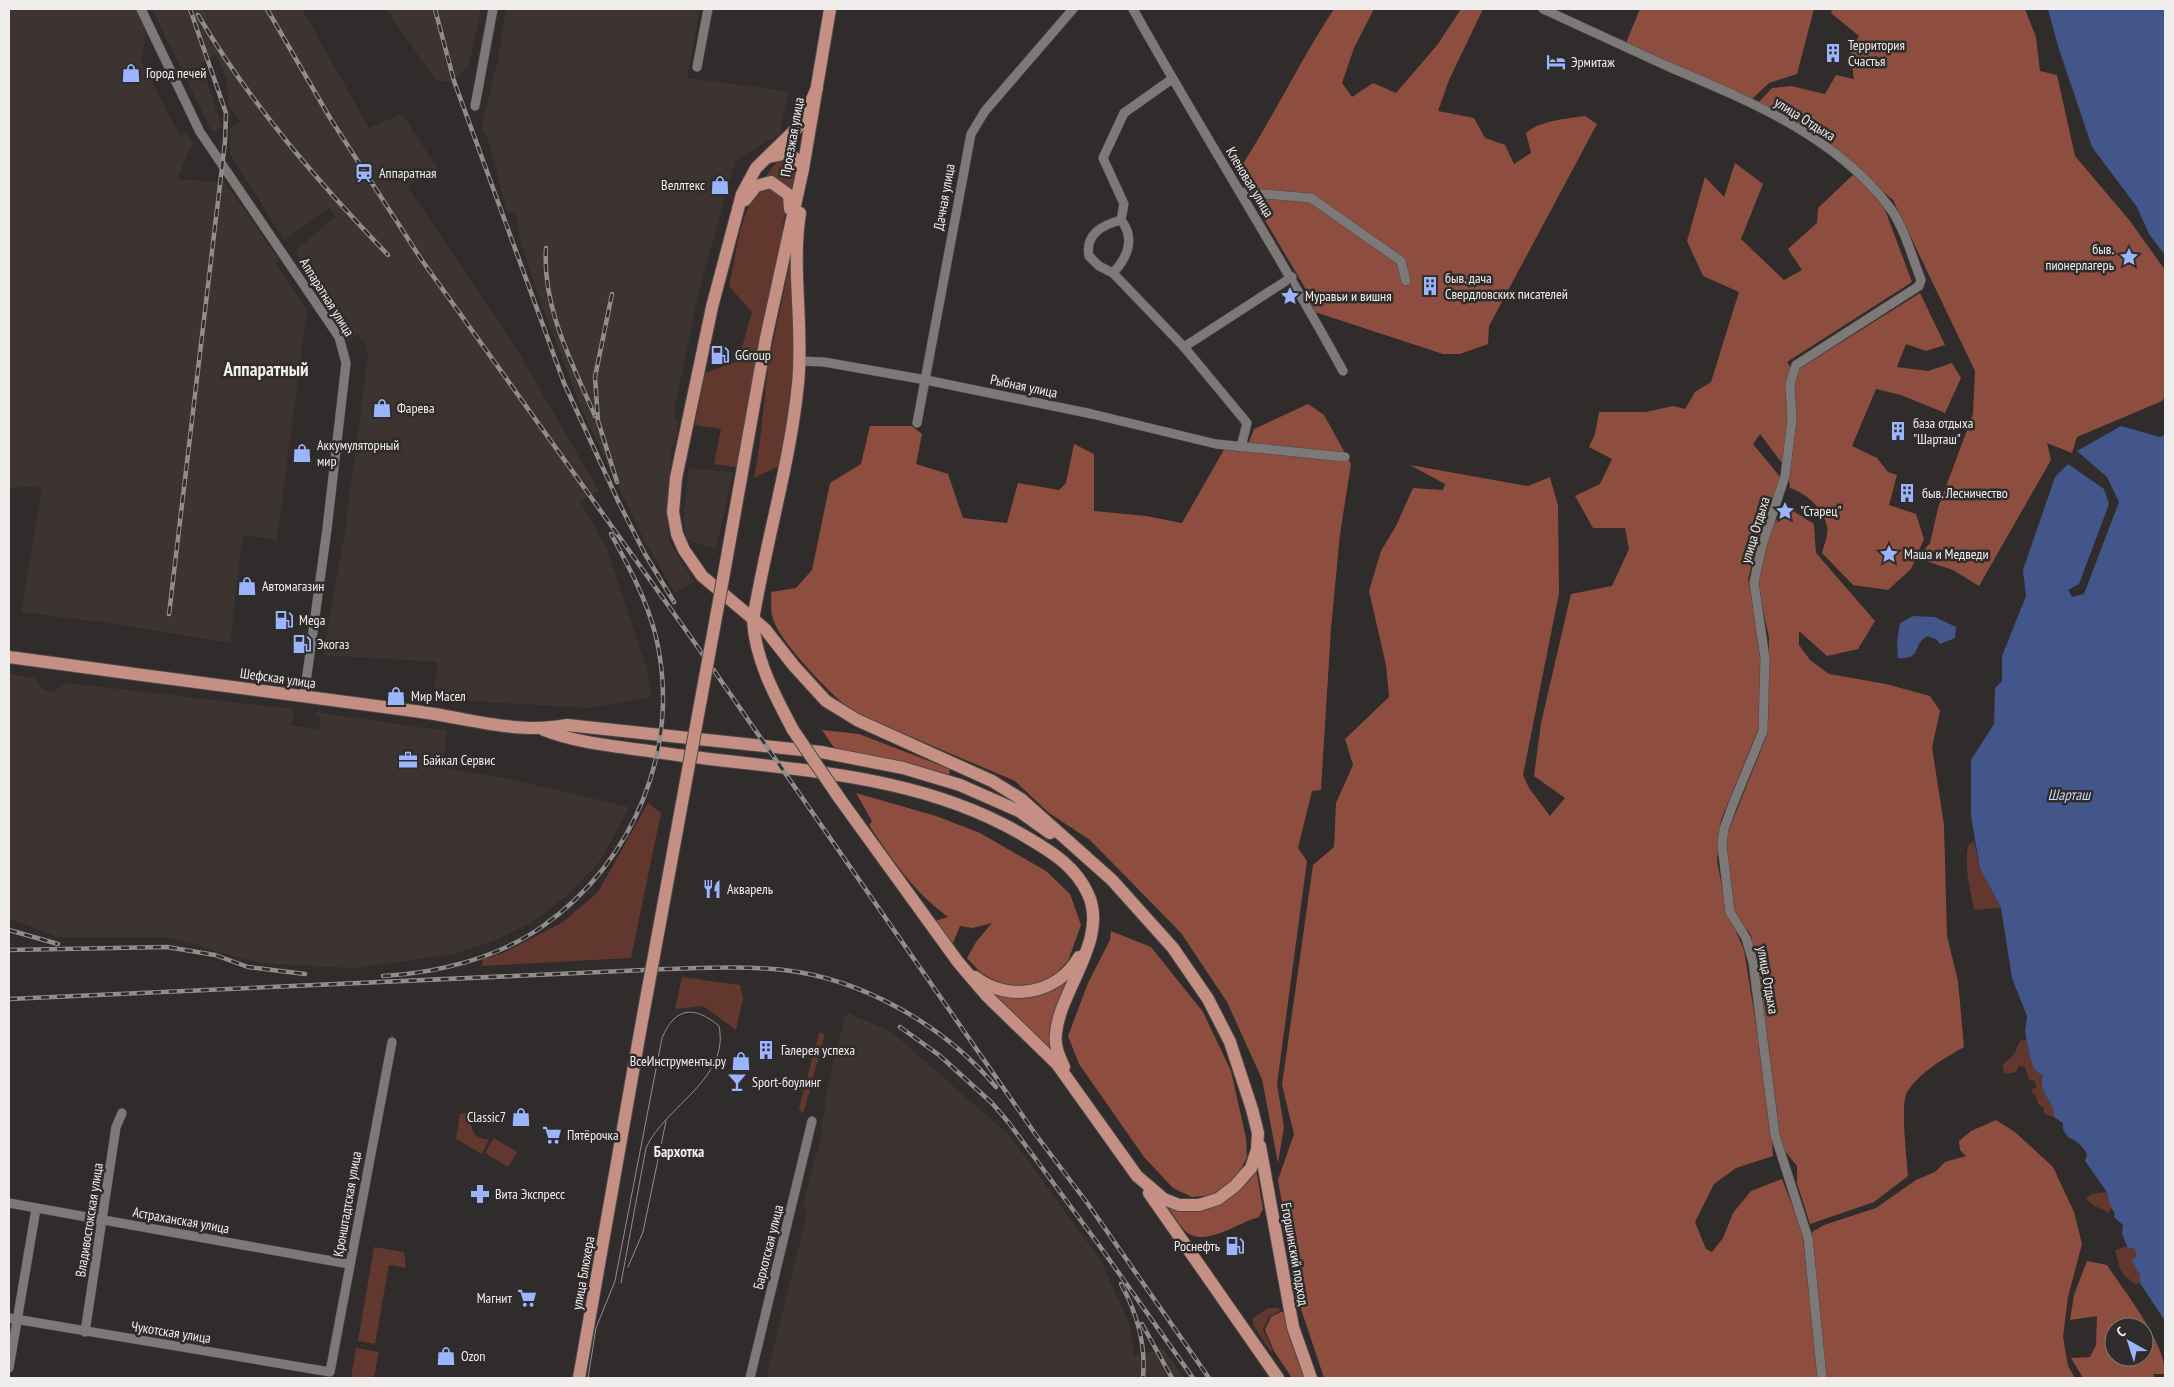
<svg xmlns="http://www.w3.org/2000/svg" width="2174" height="1387" font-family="'PT Sans Narrow',sans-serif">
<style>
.built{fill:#3d3331}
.green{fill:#62382e}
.forest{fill:#8e4e3f;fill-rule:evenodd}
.water{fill:#43568b}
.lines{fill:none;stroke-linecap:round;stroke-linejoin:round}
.minor-casing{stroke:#4b4848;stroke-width:10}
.primary-casing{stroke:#4b4848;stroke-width:14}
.minor{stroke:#7c7978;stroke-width:9}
.primary{stroke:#c59083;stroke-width:12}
.tram{stroke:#908d8c;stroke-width:1}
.rail-casing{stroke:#908d8c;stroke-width:4.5}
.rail{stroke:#2f2c2b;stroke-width:2.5;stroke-dasharray:8;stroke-linecap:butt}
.primary-bridge-casing{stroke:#4b4848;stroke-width:14;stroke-linecap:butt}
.primary-bridge{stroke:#c59083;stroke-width:12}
.labels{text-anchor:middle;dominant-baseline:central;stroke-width:5;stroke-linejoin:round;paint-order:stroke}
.poi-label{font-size:14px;fill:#f0eeed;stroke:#2f2c2b;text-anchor:start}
.street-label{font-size:14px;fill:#f0eeed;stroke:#2f2c2b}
.water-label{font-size:15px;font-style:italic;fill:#cad7f9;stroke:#2f2c2b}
.neighbourhood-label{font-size:15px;font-weight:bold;fill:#f0eeed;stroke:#2f2c2b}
.district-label{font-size:19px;font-weight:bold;fill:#f0eeed;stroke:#2f2c2b}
</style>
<rect width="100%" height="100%" fill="#2f2c2b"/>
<g class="built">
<polygon points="9,9 136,9 146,28 141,61 180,136 186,133 193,143 177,179 225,182 279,260 276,264 307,310 277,540 243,535 230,643 107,623 21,612 42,486 9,488"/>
<polygon points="152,9 302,9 369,128 402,114 438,169 407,186 513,343 599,491 580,501 607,549 647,670 652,697 588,708 433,699 438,662 323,655 345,531 368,354 365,344 357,334 348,342 300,268 297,249 336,216 329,208 284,240 230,154 230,129 240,121 228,105 227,79 216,55 201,63 222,128 212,132"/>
<polygon points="386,9 481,9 469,65 454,81 436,81"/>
<polygon points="506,9 700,9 687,78 788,91 780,134 735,161 699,291 674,410 675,419 679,422 675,443 672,445 666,511 669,541 694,582 675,593 644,540 581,408 538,295 521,242 515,213 507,211 488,139 481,128 498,60"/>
<polygon points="689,468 733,472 718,540 714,549 687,540 683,520"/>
<polygon points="9,674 35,678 44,690 53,692 67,683 294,709 291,725 319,730 320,719 315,712 447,731 442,768 510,779 629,807 601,860 568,895 532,922 492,942 454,954 359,968 326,967 260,963 166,937 57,937 9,918"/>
<polygon points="848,1013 892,1032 1010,1136 1101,1261 1129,1323 1134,1356 1163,1348 1184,1378 766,1378 803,1230 807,1210 802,1209 823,1129 821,1128 826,1107 823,1106 845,1016"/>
</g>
<g class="green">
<path d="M782 159H789C799 168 794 179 791 190L781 181 766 176 774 165Z"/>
<path d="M768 189 776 191 786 206 763 355 739 468 714 464 721 429 695 425 705 373 738 361 752 312 729 286C736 257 739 212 760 190Z"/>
<polygon points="791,258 795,339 789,414 781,465 754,478 759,449 768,367"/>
<polygon points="648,803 661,813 631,958 482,966 483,959 503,953 563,922 598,892"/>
<path d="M1974 841 1980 868 2001 908 1974 910C1970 886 1964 870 1968 846Z"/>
<polygon points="682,977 740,985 743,998 736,1030 703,1006 675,1009"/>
<polygon points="819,1033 825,1034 804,1111 801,1112 799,1108"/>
<path d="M2027 1039 2029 1053 2043 1076C2037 1093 2055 1101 2054 1117L2045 1115 2043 1107 2038 1104 2036 1096 2032 1093V1089L2036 1088 2035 1081 2029 1079 2025 1067 2019 1066 2016 1072 2005 1074 2002 1066 2014 1054 2020 1041Z"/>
<path d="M470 1113C471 1127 471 1140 489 1139L482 1154 456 1139 460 1114Z"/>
<polygon points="494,1138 517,1152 508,1167 485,1153"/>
<path d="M2107 1192 2113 1207 2108 1213C2100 1206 2094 1209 2086 1198L2092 1194Z"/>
<path d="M2125 1246 2130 1250 2134 1247 2137 1257 2131 1259 2140 1275V1283L2135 1284C2131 1280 2126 1278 2123 1274 2118 1267 2118 1258 2115 1251Z"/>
<polygon points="374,1247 404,1252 406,1268 389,1265 375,1344 358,1341"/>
<polygon points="1268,1308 1279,1308 1280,1311 1269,1317 1263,1330 1272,1349 1271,1352 1253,1325 1253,1318"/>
<polygon points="356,1348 379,1352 374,1378 351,1378"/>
</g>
<g class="forest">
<path d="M1334 9H1372L1373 11 1354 48 1342 83 1352 97 1373 83 1396 93 1438 44 1461 9H1483L1449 80 1438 111 1474 118 1485 138 1505 145 1514 164 1531 153 1526 133C1541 120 1566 119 1585 116L1597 124 1489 326 1488 344 1460 354H1443L1315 312 1304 286 1237 173C1272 120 1299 62 1334 9Z"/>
<polygon points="1640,9 1814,9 1797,74 1769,83 1752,99 1626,43"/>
<polygon points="1833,9 2025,9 2036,37 2040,71 2057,75 2075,156 2130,221 2165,270 2165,396 2162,401 2077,437 2072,453 2047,443 2051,460 1979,586 1953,570 1917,558 1930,543 1938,508 1973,414 1975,371 1893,200 1819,138 1758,103 1772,88 1791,86 1825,94 1836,75 1854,79 1850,51 1859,36 1831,13"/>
<path d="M1735 163 1763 184 1741 239 1784 280 1802 270 1788 249 1817 223 1818 208 1855 173 1884 207 1912 282 1787 362 1794 372 1920 293 1945 345 1926 351 1906 344 1897 367 1928 371 1952 363 1961 378 1945 413 1901 395 1876 389 1852 446 1877 458 1888 472 1897 475 1889 505 1916 514 1924 539 1911 569 1888 590 1853 585 1822 553C1824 545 1829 533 1827 526 1823 508 1806 493 1790 488L1788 471 1760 434 1753 444 1781 478 1764 521 1748 579 1762 658 1759 727 1721 820 1717 861 1727 911 1744 950 1770 1111 1773 1156 1736 1168 1714 1184 1695 1222 1706 1249 1712 1252 1723 1238 1733 1213 1751 1191 1782 1179 1802 1231 1819 1378H1324L1299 1303 1278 1180 1294 1134 1282 1085 1313 865 1334 847 1336 803 1353 765 1345 739 1389 697 1386 665 1369 591 1381 551 1396 526 1413 488 1443 490 1445 484 1410 465 1528 486 1550 477 1558 506 1559 593 1523 775 1529 788 1550 816 1565 798 1534 776 1541 723 1571 594 1612 586 1629 549 1625 528H1593L1575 496 1600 484 1612 459 1589 447 1595 434 1599 412H1646L1673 406 1685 409 1695 392 1711 382 1739 292 1703 276 1687 241 1705 177 1724 197Z"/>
<path d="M1308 404 1324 415 1351 464 1340 534 1331 628 1321 790 1312 791 1298 848 1307 861 1277 1084 1284 1127 1278 1163 1262 1079 1227 1002 1181 933 1090 840 1049 813 1015 781 853 712C832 695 781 644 773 619 770 611 772 600 771 592L796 588 812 570 830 483 861 464 870 426H912L922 434 916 464 948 474 963 518 1007 523 1018 483 1059 490 1066 483 1074 444 1094 454V511L1146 516 1182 523 1225 448 1247 447 1254 429Z"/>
<path d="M1790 509 1814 524 1816 553 1875 621 1858 649 1827 656 1799 631V645L1810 660 1829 674 1886 684 1930 696 1940 711 1932 747 1944 825 1947 936 1958 981 1964 1047C1943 1059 1921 1071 1907 1092 1900 1104 1907 1160 1908 1176L1874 1202 1810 1224 1797 1183V1166L1780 1145 1764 1011 1751 935 1733 911 1726 837 1767 735 1769 638 1757 582 1772 524Z"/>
<polygon points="822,730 859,734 950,769 948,779 837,752"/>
<path d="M856 793 936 816 980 833 1046 871 1070 894 1081 925 1068 961 1052 977 1028 987H1007L981 973 967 958 976 942 992 923 972 928 960 926 953 943 935 921 948 917C913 891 893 861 869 825L872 821Z"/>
<polygon points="1111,931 1151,947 1203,1012 1231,1071 1246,1138 1247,1157 1237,1177 1214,1195 1192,1197 1173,1188 1144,1157 1079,1064 1068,1036 1088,983 1110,940"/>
<polygon points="1070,970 1058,1020 1063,1066 968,971 1020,993"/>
<polygon points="1996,1120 2015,1132 2053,1167 2074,1212 2082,1244 2068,1297 2063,1337 2068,1366 2075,1378 1826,1378 1812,1232 1824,1225 1876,1208 1916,1180 1935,1172 1945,1162 1966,1156 1960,1150 1959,1141 1971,1131"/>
<path d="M1256 1169 1263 1209 1259 1217C1240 1222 1208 1245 1189 1234 1180 1228 1174 1215 1167 1206L1194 1210Z"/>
<path d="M2087 1261 2107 1265C2125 1293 2165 1341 2165 1374H2153L2155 1378H2083L2071 1358 2090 1357 2096 1345 2097 1316 2070 1320 2074 1295ZM2114 1327H2144V1357H2114Z"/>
<polygon points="1281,1312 1284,1312 1307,1378 1292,1378 1274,1351 1265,1330 1271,1317"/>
</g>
<g class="water">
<polygon points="2048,9 2165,9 2165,255 2149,234 2137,207 2092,147 2058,46"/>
<path d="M2121 426 2160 437 2165 435V1321L2140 1283V1275L2131 1259 2137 1257 2134 1248 2128 1249 2122 1233 2123 1225 2114 1217 2115 1214 2110 1205 2107 1192 2085 1161 2087 1154C2083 1147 2076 1139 2069 1138L2063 1130V1123L2054 1117C2055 1101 2037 1093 2043 1076L2034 1069 2029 1053 2025 1031 2027 1016 2012 978 2001 908 1980 868 1971 816V760L1994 724 1995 688 2002 681V656L2026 596 2023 570 2055 477 2068 464 2104 489 2109 504 2079 584 2068 590 2072 597 2084 594 2119 502 2107 477 2077 451Z"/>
<path d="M1913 616 1935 617 1956 627 1955 638 1940 644 1936 639 1927 636C1912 645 1922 660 1898 658L1897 641 1900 623Z"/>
</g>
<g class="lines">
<g class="minor-casing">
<g id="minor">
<polyline points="141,9 200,132 339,337 346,363 327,529 304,697"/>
<path d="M1133 9C1201 131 1276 248 1343 371"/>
<path d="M1543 9C1584 28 1626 47 1667 66 1747 100 1832 134 1887 204 1903 223 1912 257 1921 280L1919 286 1796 365 1790 384 1792 420 1785 476 1762 546 1754 582 1765 659 1763 731 1733 804 1724 829 1722 845 1730 912 1746 938 1753 962 1775 1135 1808 1238 1822 1378"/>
<polyline points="697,67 708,9"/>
<polyline points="475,106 493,9"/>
<polyline points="1240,192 1311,198 1401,261 1406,281"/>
<path d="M1121 220C1102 225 1085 234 1089 256L1099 266 1113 273 1184 347 1247 423 1241 447"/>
<polyline points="1121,220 1124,204 1103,158 1124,113 1172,79"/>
<path d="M1113 273C1127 258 1136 239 1121 220"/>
<polyline points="1184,347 1292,277"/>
<polyline points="800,361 824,362 926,380 1092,414 1216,444 1345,457"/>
<polyline points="917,423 971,134 985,111 1073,9"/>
<polyline points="9,1203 349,1264"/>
<polyline points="9,1318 330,1372 392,1042"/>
<polyline points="85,1332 116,1127 122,1113"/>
<polyline points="9,1368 36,1209"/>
<polyline points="750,1378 812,1121"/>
</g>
</g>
<g class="primary-casing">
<g id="primary">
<polyline points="817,88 801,124 756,168 742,194 712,307 676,478 673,512 677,534 684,550 702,576 765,629 794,666 826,701 857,720 992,781 1021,799 1112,880 1173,948 1208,999 1230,1042 1252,1109 1258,1133 1257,1150 1251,1168 1235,1186 1218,1199 1199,1205 1179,1205 1164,1199 1137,1176 1057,1064 987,996 958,962 840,799"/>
<polyline points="769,157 788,153 799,161 803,169"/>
<polyline points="745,200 756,186 771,182 789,195 790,209"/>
<polyline points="723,579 766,338 803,169 830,9"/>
<path d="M9 657C144 675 279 694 414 711 465 717 516 735 567 725L821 752 903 768 960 785 1019 811 1050 833"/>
<path d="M544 730C577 743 613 746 649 751 777 771 913 768 1028 838 1052 852 1076 867 1088 894 1109 939 1060 990 1056 1033 1054 1045 1059 1056 1064 1067"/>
<path d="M793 730C775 696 755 659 753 620 766 541 790 464 798 384 804 327 791 269 800 213"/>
<path d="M975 977C1009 1003 1058 994 1079 957"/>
<polyline points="1260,1146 1293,1327 1311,1378"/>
<polyline points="1149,1193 1278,1378"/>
<polyline points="579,1378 640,1032"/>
</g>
</g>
<use href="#minor" class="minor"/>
<use href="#primary" class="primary"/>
<g class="tram">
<polyline points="628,1267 643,1232 666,1121"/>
<path d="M588 1378 596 1328 615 1281 662 1038C675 1007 694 1005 719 1026 730 1079 665 1106 646 1148L621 1283"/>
</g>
<g class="rail-casing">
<g id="rail">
<polyline points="267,9 330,118 421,259 690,636 1036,1135 1088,1204 1209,1378"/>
<polyline points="435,9 454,81 564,383 619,503 645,554 674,602"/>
<path d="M198 15C250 103 317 181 388 255"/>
<path d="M546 248C542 307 572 363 595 416"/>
<polyline points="612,294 595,377 598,421 617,482"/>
<polyline points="169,614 225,142 226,113 190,9"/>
<polyline points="9,930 58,944"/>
<polyline points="9,950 167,947 215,955 248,967 305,974"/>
<path d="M383 976C438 973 498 958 543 926 634 862 682 747 656 637 647 600 629 567 611 534"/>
<path d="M9 999 666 969C705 968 745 966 784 970 863 979 945 1026 996 1087"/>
<polyline points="900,1027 939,1055 992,1103 1009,1123 1099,1245 1193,1378"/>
<path d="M1121 1284C1137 1313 1146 1346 1143 1378"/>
<polyline points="1142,1324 1172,1378"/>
</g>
</g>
<use href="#rail" class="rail"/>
<g class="primary-bridge-casing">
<g id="primary-bridge">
<polyline points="793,730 840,799"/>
<polyline points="640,1032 723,579"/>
</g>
</g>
<use href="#primary-bridge" class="primary-bridge"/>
</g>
<defs>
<g id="building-bare" transform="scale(1.5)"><path d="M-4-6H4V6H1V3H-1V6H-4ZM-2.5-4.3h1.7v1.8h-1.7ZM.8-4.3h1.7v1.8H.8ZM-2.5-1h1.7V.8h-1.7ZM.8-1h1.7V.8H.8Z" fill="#9ab5fd" stroke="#2f2c2b" stroke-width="2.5" paint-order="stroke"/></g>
<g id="hotel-bare" transform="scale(1.5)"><path d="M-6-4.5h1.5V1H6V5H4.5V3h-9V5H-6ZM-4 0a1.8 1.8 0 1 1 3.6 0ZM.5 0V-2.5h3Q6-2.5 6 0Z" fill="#9ab5fd" stroke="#2f2c2b" stroke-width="2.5" paint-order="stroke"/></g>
<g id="shop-bare" transform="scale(1.5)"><path d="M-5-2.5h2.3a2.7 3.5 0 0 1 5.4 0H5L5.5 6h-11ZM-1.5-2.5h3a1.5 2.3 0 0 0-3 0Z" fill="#9ab5fd" stroke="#2f2c2b" stroke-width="2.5" paint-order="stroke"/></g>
<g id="station-bare" transform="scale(1.5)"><path d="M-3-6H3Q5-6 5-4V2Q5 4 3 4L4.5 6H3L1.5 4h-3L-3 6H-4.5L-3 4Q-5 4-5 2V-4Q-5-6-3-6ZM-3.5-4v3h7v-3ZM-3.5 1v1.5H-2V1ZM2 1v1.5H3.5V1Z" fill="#9ab5fd" stroke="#2f2c2b" stroke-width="2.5" paint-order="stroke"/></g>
<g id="sight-bare" transform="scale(1.5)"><path d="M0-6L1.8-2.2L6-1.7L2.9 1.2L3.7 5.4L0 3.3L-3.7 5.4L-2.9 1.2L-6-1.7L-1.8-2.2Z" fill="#9ab5fd" stroke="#2f2c2b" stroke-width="2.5" paint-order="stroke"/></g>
<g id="fuel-bare" transform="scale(1.5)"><path d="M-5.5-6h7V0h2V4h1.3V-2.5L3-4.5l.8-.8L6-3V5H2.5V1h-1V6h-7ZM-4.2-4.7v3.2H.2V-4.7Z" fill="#9ab5fd" stroke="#2f2c2b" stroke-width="2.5" paint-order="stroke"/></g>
<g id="office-bare" transform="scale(1.5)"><path d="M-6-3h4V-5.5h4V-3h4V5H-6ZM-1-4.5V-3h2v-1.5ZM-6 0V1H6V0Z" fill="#9ab5fd" stroke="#2f2c2b" stroke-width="2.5" paint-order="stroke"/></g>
<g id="restaurant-bare" transform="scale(1.5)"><path d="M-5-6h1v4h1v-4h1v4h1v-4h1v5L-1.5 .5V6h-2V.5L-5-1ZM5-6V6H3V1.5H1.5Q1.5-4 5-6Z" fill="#9ab5fd" stroke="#2f2c2b" stroke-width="2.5" paint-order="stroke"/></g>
<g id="bar-bare" transform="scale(1.5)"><path d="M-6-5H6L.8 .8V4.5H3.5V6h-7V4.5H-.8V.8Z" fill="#9ab5fd" stroke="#2f2c2b" stroke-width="2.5" paint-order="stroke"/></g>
<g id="supermarket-bare" transform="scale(1.5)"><path d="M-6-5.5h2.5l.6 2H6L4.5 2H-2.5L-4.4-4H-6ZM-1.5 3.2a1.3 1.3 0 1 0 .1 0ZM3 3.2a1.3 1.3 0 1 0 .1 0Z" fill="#9ab5fd" stroke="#2f2c2b" stroke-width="2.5" paint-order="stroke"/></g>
<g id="pharmacy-bare" transform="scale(1.5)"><path d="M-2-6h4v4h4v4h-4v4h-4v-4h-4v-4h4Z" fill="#9ab5fd" stroke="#2f2c2b" stroke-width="2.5" paint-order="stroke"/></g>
</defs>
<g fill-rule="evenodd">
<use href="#building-bare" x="1833" y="53"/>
<use href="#hotel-bare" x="1556" y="62"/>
<use href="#shop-bare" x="131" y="73"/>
<use href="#station-bare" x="364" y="173"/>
<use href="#shop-bare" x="720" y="185"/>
<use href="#sight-bare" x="2129" y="257"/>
<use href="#building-bare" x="1430" y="286"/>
<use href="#sight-bare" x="1290" y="296"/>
<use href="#fuel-bare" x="720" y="355"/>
<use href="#shop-bare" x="382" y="408"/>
<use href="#building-bare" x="1898" y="431"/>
<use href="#shop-bare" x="302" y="453"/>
<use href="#building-bare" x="1907" y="493"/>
<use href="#sight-bare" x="1785" y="511"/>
<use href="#sight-bare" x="1889" y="554"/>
<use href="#shop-bare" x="247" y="586"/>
<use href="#fuel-bare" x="284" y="620"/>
<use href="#fuel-bare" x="302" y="644"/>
<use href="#shop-bare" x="396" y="696"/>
<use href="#office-bare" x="408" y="760"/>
<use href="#restaurant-bare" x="712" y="889"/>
<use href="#building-bare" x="766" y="1050"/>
<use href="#shop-bare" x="741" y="1061"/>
<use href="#bar-bare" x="737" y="1082"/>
<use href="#shop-bare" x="521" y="1117"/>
<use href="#supermarket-bare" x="552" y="1135"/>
<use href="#pharmacy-bare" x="480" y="1194"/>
<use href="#fuel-bare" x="1235" y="1246"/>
<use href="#supermarket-bare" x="527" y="1298"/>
<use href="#shop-bare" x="446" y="1356"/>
</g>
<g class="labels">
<g class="poi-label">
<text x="1848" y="45">Территория<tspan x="1848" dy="16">Счастья</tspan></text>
<text x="1571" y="62">Эрмитаж</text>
<text x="146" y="73">Город печей</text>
<text x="379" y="173">Аппаратная</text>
<text x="705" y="185" text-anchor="end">Веллтекс</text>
<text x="2114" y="249" text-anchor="end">быв.<tspan x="2114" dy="16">пионерлагерь</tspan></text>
<text x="1445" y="278">быв. дача<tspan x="1445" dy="16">Свердловских писателей</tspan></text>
<text x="1305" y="296">Муравьи и вишня</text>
<text x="735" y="355">GGroup</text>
<text x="397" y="408">Фарева</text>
<text x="1913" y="423">база отдыха<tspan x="1913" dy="16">"Шарташ"</tspan></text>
<text x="317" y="445">Аккумуляторный<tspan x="317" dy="16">мир</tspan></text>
<text x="1922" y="493">быв. Лесничество</text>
<text x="1800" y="511">"Старец"</text>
<text x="1904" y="554">Маша и Медведи</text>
<text x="262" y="586">Автомагазин</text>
<text x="299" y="620">Mega</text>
<text x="317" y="644">Экогаз</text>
<text x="411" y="696">Мир Масел</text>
<text x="423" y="760">Байкал Сервис</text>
<text x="727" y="889">Акварель</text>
<text x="781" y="1050">Галерея успеха</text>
<text x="726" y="1061" text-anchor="end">ВсеИнструменты.ру</text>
<text x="752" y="1082">Sport-боулинг</text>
<text x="506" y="1117" text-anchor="end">Classic7</text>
<text x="567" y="1135">Пятёрочка</text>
<text x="495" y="1194">Вита Экспресс</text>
<text x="1220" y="1246" text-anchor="end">Роснефть</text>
<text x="512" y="1298" text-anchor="end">Магнит</text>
<text x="461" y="1356">Ozon</text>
</g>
<g class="street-label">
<text transform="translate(1805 119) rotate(32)">улица Отдыха</text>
<text transform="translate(792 137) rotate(-80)">Проезжая улица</text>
<text transform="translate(1250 182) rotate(59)">Кленовая улица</text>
<text transform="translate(944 197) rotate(-80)">Дачная улица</text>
<text transform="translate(327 297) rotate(58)">Аппаратная улица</text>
<text transform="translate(1024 386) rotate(12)">Рыбная улица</text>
<text transform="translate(1755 530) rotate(-73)">улица Отдыха</text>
<text transform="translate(278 678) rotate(8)">Шефская улица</text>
<text transform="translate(1768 980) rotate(80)">улица Отдыха</text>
<text transform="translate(347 1204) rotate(-80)">Кронштадтская улица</text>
<text transform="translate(89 1220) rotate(-81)">Владивостокская улица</text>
<text transform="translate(181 1220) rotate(10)">Астраханская улица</text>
<text transform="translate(768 1247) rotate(-76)">Бархотская улица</text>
<text transform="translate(1295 1254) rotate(80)">Егоршинский подход</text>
<text transform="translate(583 1273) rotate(-80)">улица Блюхера</text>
<text transform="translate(171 1332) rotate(9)">Чукотская улица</text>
</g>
<g class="water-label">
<text x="2069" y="794">Шарташ</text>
</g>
<g class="neighbourhood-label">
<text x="679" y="1151">Бархотка</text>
</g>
<g class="district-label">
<text x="266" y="369">Аппаратный</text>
</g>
</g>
<rect width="2174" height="1387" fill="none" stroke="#f0eeed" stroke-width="20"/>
<g transform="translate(2129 1342) rotate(321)"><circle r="24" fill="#2f2c2b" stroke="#7c7a79"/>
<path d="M0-4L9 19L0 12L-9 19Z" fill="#9ab5fd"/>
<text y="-8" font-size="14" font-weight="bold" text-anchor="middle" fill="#f0eeed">С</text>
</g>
</svg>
